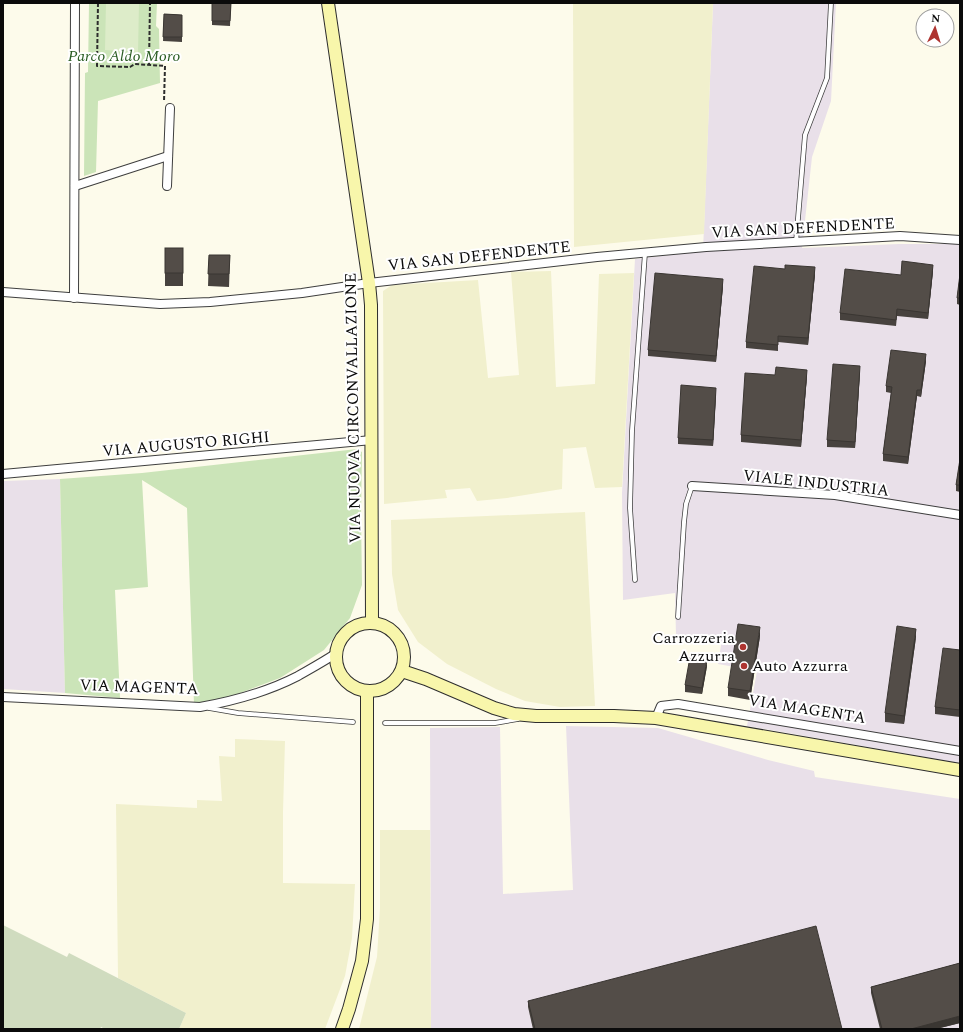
<svg xmlns="http://www.w3.org/2000/svg" width="963" height="1032" font-family="Spectral,serif">
<style>
.industrial{fill:#e9e0e9}
.farmland{fill:#f1f0cd}
.green{fill:#cbe4b8}
.cemetery{fill:#d0dcbf}
.pitch{fill:#ddecc9}
.lines{fill:none;stroke-linecap:round;stroke-linejoin:round}
.lane-casing{stroke:#3e3e3e;stroke-width:5.5}
.street-casing{stroke:#3e3e3e;stroke-width:10}
.secondary-casing{stroke:#2d2d2d;stroke-width:14}
.path{stroke:#2d2d2d;stroke-width:2;stroke-dasharray:4 2;stroke-linecap:butt}
.lane{stroke:#fff;stroke-width:4}
.street{stroke:#fff;stroke-width:8}
.secondary{stroke:#f8f6ab;stroke-width:12}
.wall{fill:#47423e}
.shaded-wall{fill:#3a3632}
.building{fill:#534d48;stroke:#3a3632}
.poi-dot{fill:#ae3430;stroke:#fff;stroke-width:1.5}
.labels{text-anchor:middle;dominant-baseline:central;stroke-width:4;stroke-linejoin:round;paint-order:stroke}
.park-label{font-size:16px;font-style:italic;fill:#295c22;stroke:#fff}
.street-label{font-size:16px;fill:#0b0b0b;stroke:#fff}
.poi-label{font-size:16px;fill:#0b0b0b;stroke:#fff;text-anchor:end}
</style>
<rect width="100%" height="100%" fill="#fdfbeb"/>
<g class="industrial">
<polygon points="713,3 836,3 831,101 812,157 802,248 899,244 960,244 960,763 747,726 757,671 718,664 721,645 676,636 675,593 623,600 622,493 635,259 703,251"/>
<polygon points="60,479 65,693 3,689 3,481"/>
<polygon points="566,726 658,728 768,760 814,771 815,777 960,799 960,1029 431,1029 430,728 500,727 503,894 573,890"/>
</g>
<g class="farmland">
<polygon points="573,3 713,3 704,234 574,247"/>
<polygon points="551,271 556,387 595,384 599,274 634,273 622,487 595,488 586,447 563,449 562,489 507,498 477,501 470,488 445,490 447,498 384,504 383,291 392,285 478,280 488,378 519,375 511,272"/>
<polygon points="585,512 595,706 560,707 525,701 496,689 447,664 418,642 398,610 392,574 391,520"/>
<polygon points="235,739 285,741 283,812 283,883 355,884 352,938 345,976 325,1029 179,1029 186,1013 118,978 116,804 197,808 197,800 222,801 219,756 235,757"/>
<polygon points="380,830 430,830 431,1029 359,1029 377,957 380,908"/>
</g>
<g class="green">
<polygon points="89,3 157,3 156,26 159,29 160,83 98,101 96,172 84,176 85,73 88,72"/>
<polygon points="357,449 362,452 361,516 362,585 350,618 324,650 280,678 222,700 194,704 187,508 142,480 148,587 115,590 120,698 65,693 60,479 142,473"/>
</g>
<polygon class="cemetery" points="3,925 67,957 69,953 186,1013 179,1029 105,1029 101,1027 100,1029 3,1029"/>
<polygon class="pitch" points="106,3 139,3 138,52 105,50"/>
<g class="lines">
<g class="lane-casing">
<g id="lane">
<polyline points="796,242 805,135 827,78 831,3"/>
<polyline points="635,580 630,508 632,431 645,253"/>
<polyline points="678,617 684,522 686,504 692,486"/>
<polyline points="209,708 238,713 353,722"/>
<polyline points="385,723 495,723 518,719"/>
</g>
</g>
<g class="street-casing">
<g id="street">
<polyline points="75,186 168,156"/>
<polyline points="167,186 170,108"/>
<polyline points="3,292 160,304 210,302 302,293 369,283 597,257 706,247 900,236 960,240"/>
<polyline points="74,298 75,3"/>
<polyline points="3,474 372,440"/>
<polyline points="692,486 835,495 960,515"/>
<path d="M3 697 200 707C234 701 267 692 298 676 310 669 323 662 335 654"/>
<polyline points="656,718 661,706 678,704 960,751"/>
</g>
</g>
<g class="secondary-casing">
<g id="secondary">
<polyline points="328,3 369,283 371,305 372,623"/>
<circle cx="370" cy="657" r="34"/>
<polyline points="402,671 426,679 494,708 514,714 536,716 614,716 656,718 960,770"/>
<polyline points="342,1029 349,1009 362,961 367,919 367,691"/>
</g>
</g>
<g class="path">
<polyline points="98,3 97,66 130,67 135,64 165,66 164,102"/>
<polyline points="149,65 150,3"/>
</g>
<use href="#lane" class="lane"/>
<use href="#street" class="street"/>
<use href="#secondary" class="secondary"/>
</g>
<g class="wall">
<polygon points="212,3 231,3 230,26 212,25"/>
<polygon points="164,14 182,15 182,42 163,41"/>
<rect x="165" y="248" width="18" height="38"/>
<polygon points="209,255 230,255 229,287 208,286"/>
<polygon points="933,271 928,319 897,316 896,326 840,320 840,313 901,275"/>
<polygon points="815,274 808,345 778,342 778,351 746,348 746,342"/>
<polygon points="960,274 960,305 957,304 957,298"/>
<polygon points="723,286 716,362 648,356 648,350"/>
<polygon points="926,361 921,397 917,396 908,464 883,461 883,454 891,393 886,392 886,386"/>
<polygon points="860,372 855,448 827,447 827,440"/>
<polygon points="775,375 807,376 801,447 741,442 741,435"/>
<polygon points="716,394 713,446 678,444 678,438"/>
<polygon points="960,459 960,492 956,491 956,485"/>
<polygon points="760,636 750,700 728,696 728,688"/>
<polygon points="916,637 904,724 885,722 885,713"/>
<polygon points="960,650 960,717 935,714 935,707"/>
<polygon points="707,666 702,694 685,692 685,685"/>
<polygon points="960,963 960,1023 936,1029 880,1029 871,993 871,987"/>
<polygon points="528,1001 842,1029 533,1029 528,1007"/>
</g>
<g class="shaded-wall">
<polygon points="933,265 933,271 928,319 928,313"/>
<polygon points="815,267 815,274 808,345 808,338"/>
<polygon points="723,279 723,286 716,362 716,356"/>
<polygon points="926,354 926,361 921,397 921,390"/>
<polygon points="860,366 860,372 855,448 855,442"/>
<polygon points="807,370 807,376 801,447 801,440"/>
<polygon points="716,388 716,394 713,446 713,440"/>
<polygon points="917,390 917,396 908,464 908,457"/>
<polygon points="760,627 760,636 750,700 750,691"/>
<polygon points="916,629 916,637 904,724 904,716"/>
<polygon points="707,660 707,666 702,694 702,688"/>
<polygon points="960,1016 960,1023 936,1029 911,1029"/>
</g>
<g class="building">
<polygon points="212,3 231,3 230,21 212,21"/>
<polygon points="164,14 182,15 182,37 163,37"/>
<rect x="165" y="248" width="18" height="25"/>
<polygon points="209,255 230,255 229,274 208,274"/>
<polygon points="902,261 933,265 928,313 897,309 896,320 840,313 845,269 901,275"/>
<polygon points="785,265 815,267 808,338 778,336 778,345 746,342 754,266 785,269"/>
<polygon points="655,273 723,279 716,356 648,350"/>
<polygon points="960,274 960,298 957,298"/>
<polygon points="891,350 926,354 921,390 917,390 908,457 883,454 892,387 886,386"/>
<polygon points="833,364 860,366 855,442 827,440"/>
<polygon points="776,367 807,370 801,440 741,435 745,373 775,375"/>
<polygon points="681,385 716,388 713,440 678,438"/>
<polygon points="960,459 960,485 956,485"/>
<polygon points="738,624 760,627 750,691 728,688"/>
<polygon points="897,626 916,629 904,716 885,713"/>
<polygon points="943,648 960,650 960,710 935,707"/>
<polygon points="690,657 707,660 702,688 685,685"/>
<polygon points="816,926 842,1029 535,1029 528,1001"/>
<polygon points="960,963 960,1016 911,1029 882,1029 871,987"/>
</g>
<g class="poi-dot">
<circle cx="743" cy="647" r="4"/>
<circle cx="744" cy="666" r="4"/>
</g>
<g class="labels">
<g class="park-label">
<text x="124" y="56">Parco Aldo Moro</text>
</g>
<g class="street-label">
<text transform="translate(803 228) rotate(-3)">VIA SAN DEFENDENTE</text>
<text transform="translate(479 256) rotate(-6)">VIA SAN DEFENDENTE</text>
<text transform="translate(353 408) rotate(-91)">VIA NUOVA CIRCONVALLAZIONE</text>
<text transform="translate(186 444) rotate(-5)">VIA AUGUSTO RIGHI</text>
<text transform="translate(816 483) rotate(6)">VIALE INDUSTRIA</text>
<text transform="translate(139 687) rotate(2)">VIA MAGENTA</text>
<text transform="translate(807 709) rotate(9)">VIA MAGENTA</text>
</g>
<g class="poi-label">
<text x="735" y="638">Carrozzeria<tspan x="735" dy="18">Azzurra</tspan></text>
<text x="752" y="666" text-anchor="start">Auto Azzurra</text>
</g>
</g>
<rect width="963" height="1032" fill="none" stroke="#0b0b0b" stroke-width="8"/>
<g transform="translate(935 28) rotate(4)"><circle r="19" fill="#ffffff" stroke="#9d9d9d"/>
<path d="M0-3L7 15L0 10L-7 15Z" fill="#ae3430"/>
<text y="-6" font-size="11" font-weight="bold" text-anchor="middle" fill="#0b0b0b">N</text>
</g>
</svg>
